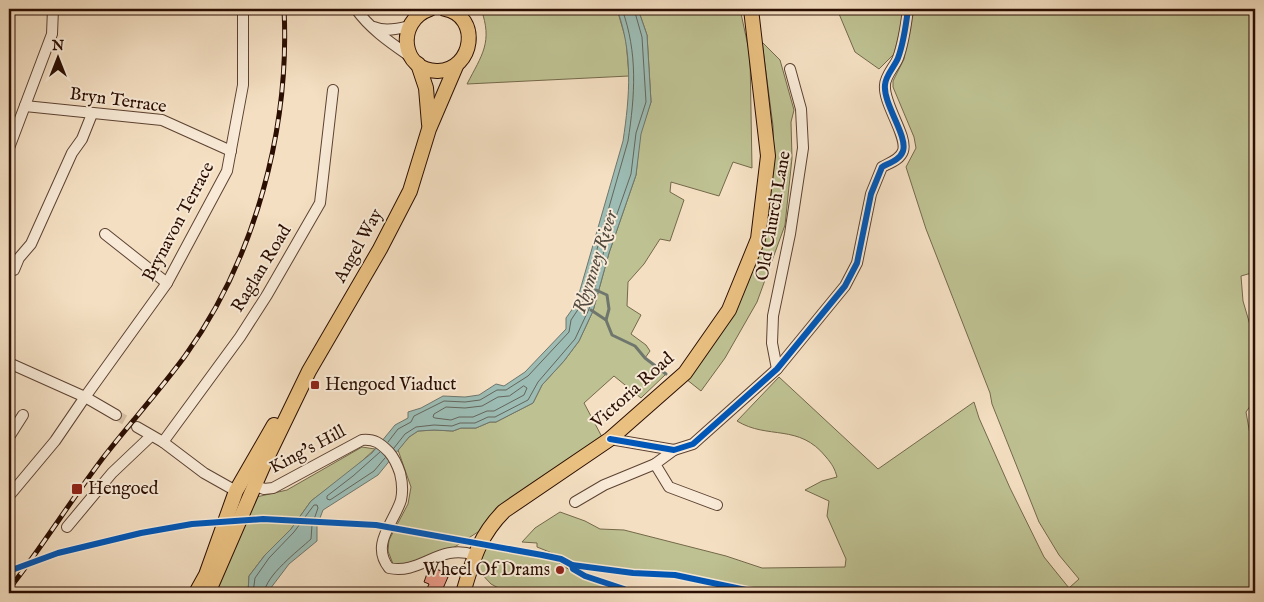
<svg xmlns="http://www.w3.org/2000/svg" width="1264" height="602" font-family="'IM FELL English',serif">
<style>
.green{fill:#bec192;stroke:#74684a}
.water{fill:#9cbcb4;stroke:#6f766d}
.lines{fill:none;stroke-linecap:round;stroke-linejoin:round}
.shore{stroke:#64655b;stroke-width:1}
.stream{stroke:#6f766d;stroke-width:3}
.building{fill:#e89885;stroke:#2b0e02}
.minor-tunnel{stroke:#d6c0a5;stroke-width:10;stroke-dasharray:10 5;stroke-linecap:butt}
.minor-casing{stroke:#5d4232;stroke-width:12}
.major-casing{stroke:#2b0e02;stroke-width:16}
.minor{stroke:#f8ead7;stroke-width:10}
.major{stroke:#eac081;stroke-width:14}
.rail-casing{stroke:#2b0e02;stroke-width:5}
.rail{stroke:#f8ead7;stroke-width:3;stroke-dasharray:9;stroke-linecap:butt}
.cycleway-casing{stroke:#f8ead7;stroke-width:9}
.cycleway{stroke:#0057b8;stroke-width:6}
.poi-dot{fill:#8f2418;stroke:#f8ead7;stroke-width:2}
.labels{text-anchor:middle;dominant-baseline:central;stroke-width:4;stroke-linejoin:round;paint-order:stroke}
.street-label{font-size:18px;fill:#2b0e02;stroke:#f8ead7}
.poi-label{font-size:18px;fill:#2b0e02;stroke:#f8ead7;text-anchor:start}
.water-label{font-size:19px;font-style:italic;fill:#534b40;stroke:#f8ead7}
</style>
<rect width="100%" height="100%" fill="#f4dfc2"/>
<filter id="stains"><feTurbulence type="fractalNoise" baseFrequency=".004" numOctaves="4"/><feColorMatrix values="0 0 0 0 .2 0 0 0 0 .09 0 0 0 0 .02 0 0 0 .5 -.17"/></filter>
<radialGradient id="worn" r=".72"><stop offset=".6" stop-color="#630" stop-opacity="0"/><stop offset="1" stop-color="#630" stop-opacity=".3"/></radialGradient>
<g class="green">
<path d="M481 9H617L626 40 629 76 467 84C482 55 493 42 481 9Z"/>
<polygon points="638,9 740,9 750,55 752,168 733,162 719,196 671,182 670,192 684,200 670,241 660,239 644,264 628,282 627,306 641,315 631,334 646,345 650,351 645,358 666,374 641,398 614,376 584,403 602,437 481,530 453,548 402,565 393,564 388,551 389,540 408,504 411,487 398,450 409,437 418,431 434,430 453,431 461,428 476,428 490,422 496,422 533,403 542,385 564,361 579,341 593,311 609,253 636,175 640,134 651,102 647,35"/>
<polygon points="837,9 904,9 899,34 894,54 879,69 855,52"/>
<path d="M911 9H1255V272L1241 276 1243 301 1255 342V399L1246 412 1254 457 1255 459V593H750L675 578 632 576 576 566 562 557 537 547V543L522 542 535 528 560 512 585 521 600 529 624 530 726 556 762 568 845 567 846 559 827 516 829 501 805 490 822 481 837 477C835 469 832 464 826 457 799 423 768 440 737 421L779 377 878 469 974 402 979 418 1010 488 1044 557 1069 588 1079 579 1059 555 1039 522 992 404 990 393 926 229 906 167 916 148 914 137 893 87V81L904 59Z"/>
<polygon points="762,42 780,60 794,110 791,122 792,158 785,225 757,302 725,358 701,391 686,379 723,329 758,258 768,216 774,157 773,126"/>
<polygon points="362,447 375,449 350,472 311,501 291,529 265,555 249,576 248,593 212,593 232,555 252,498 287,490"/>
<polygon points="486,546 555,560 580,577 619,591 607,593 508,593 491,584 477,569"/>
</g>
<path class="water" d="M617 9H638L647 35 651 102 641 134 636 175 609 253 593 311 579 341 564 361 542 385 533 403 496 422H490L476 428H461L453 431 434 430 418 431 409 437 378 475 323 510 317 526V541L289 564 267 593H248L249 576 265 555 291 529 311 501 372 453 395 425 408 418V412L421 408 443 396 465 397 479 395 496 384 504 386 525 372 566 329V318L576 304 623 141C630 95 633 53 617 9Z"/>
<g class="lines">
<g class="shore">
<polygon points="524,386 527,388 524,395 494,411 487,411 473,417 459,417 451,420 435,418 433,417 434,414 446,407 465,408 482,406 498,397 509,396"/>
<path d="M388 442 398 429 411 422 414 416 444 401 465 402 480 400 497 390H506L528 376 569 332 571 320 581 305 628 141C635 95 638 53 622 9"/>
<polyline points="394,448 405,434 416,427 434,425 452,426 460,423 475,423 488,417 495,417 528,400 538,382 575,339 589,309 604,251 631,174 636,133 646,102 642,37 634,9"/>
<polyline points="380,452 353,476 327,496 327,499 330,500 374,471 385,458"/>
<path d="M253 593 255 578 269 558 294 532 314 505H317L318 508 312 525 311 539C298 551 266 575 264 593"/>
</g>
<g class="stream">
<polyline points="596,290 607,295 609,309 606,320"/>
<polyline points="591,310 606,320 612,335 635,346 645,358 666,374"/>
</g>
</g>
<polygon class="building" points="431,567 444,572 443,575 448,577 441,593 425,593 429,584 424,582 429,568"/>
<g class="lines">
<polyline class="minor-tunnel" points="116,415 137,427"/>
<g class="minor-casing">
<g id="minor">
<path d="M356 9C370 29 391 43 411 57"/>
<path d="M374 27C385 32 398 29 409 26"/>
<polyline points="25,106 162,120 231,151"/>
<polyline points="9,148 52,34 53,9"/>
<polyline points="105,234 167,283"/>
<polyline points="14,270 19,258 31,244 72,153 82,139 92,114"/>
<polyline points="9,363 85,397 116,415"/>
<polyline points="777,369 772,343 773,316 790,234 803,148 801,109 790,69"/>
<polyline points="137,427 163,442 204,473 236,491"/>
<polyline points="9,437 23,415"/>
<path d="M610 439 674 450 693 444 777 369 845 286 857 263 871 194 882 167C889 163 900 160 903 151 908 136 883 104 885 85 885 76 895 66 898 58 904 42 906 25 908 9"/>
<polyline points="163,442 240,337 267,295 320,203 333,90"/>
<polyline points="674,450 655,464 669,487 717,505"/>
<path d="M254 485 264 489 273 488 362 440C375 439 380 443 389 452 395 459 397 464 400 473 402 481 403 491 401 500 394 523 370 544 389 568 421 575 439 543 474 555"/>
<polyline points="9,496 55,441 85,397 167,283 227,171 243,85 243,9"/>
<polyline points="575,502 604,485 655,464"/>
<polyline points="67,527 112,473 151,436"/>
</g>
</g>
<g class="major-casing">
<g id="major">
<path d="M430 9C395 21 401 72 438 71 474 70 481 16 445 9"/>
<polyline points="418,64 426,88 429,124"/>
<polyline points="196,593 206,575 236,491 274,425"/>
<polyline points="208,593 264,464 309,371 380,249 410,191 429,129 456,66"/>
<path d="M463 593C473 560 479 536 504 511L610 439 685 373 729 310 758 239 768 156 751 9"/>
</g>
</g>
<use href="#minor" class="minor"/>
<use href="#major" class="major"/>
<g class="rail-casing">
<path id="rail" d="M9 589C43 546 72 498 106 454 132 421 160 390 185 356 255 259 290 128 284 9"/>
</g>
<use href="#rail" class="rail"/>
<g class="cycleway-casing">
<g id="cycleway">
<path d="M610 439 674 450 693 444 777 369 845 286 857 263 871 194 882 167C889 163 900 160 903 151 908 136 883 104 885 85 885 76 895 66 898 58 904 42 906 25 908 9"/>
<polyline points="572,565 573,569 585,576 624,589 628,593"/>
<polyline points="9,571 58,553 141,533 192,524 263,519 376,525 542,555 561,559 572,565 633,573 675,575 760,593"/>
</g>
</g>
<use href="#cycleway" class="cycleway"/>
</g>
<g class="poi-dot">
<rect x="310" y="380" width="10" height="10" rx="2.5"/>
<rect x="71" y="483" width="12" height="12" rx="2.5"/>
<circle cx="560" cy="570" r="5"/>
</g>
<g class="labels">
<g class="street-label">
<text transform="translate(118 101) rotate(8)">Bryn Terrace</text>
<text transform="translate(774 216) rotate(-80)">Old Church Lane</text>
<text transform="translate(179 222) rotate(-62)">Brynavon Terrace</text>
<text transform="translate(359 246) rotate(-61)">Angel Way</text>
<text transform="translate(262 269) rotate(-59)">Raglan Road</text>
<text transform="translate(633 391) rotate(-42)">Victoria Road</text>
<text transform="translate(308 450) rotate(-28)">King's Hill</text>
</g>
<g class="poi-label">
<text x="325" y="385">Hengoed Viaduct</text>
<text x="88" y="489">Hengoed</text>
<text x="550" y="570" text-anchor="end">Wheel Of Drams</text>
</g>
<g class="water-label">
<text transform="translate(596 262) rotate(-72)">Rhymney River</text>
</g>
</g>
<rect width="1264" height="602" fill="none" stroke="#f4dfc2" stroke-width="30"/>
<rect x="10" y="10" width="1244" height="582" fill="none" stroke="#2b0e02" stroke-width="2.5"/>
<rect x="15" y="15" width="1234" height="572" fill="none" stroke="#2b0e02"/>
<g transform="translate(58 58)" stroke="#f8ead7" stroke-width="4" paint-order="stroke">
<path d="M0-4L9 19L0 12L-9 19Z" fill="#2b0e02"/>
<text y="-8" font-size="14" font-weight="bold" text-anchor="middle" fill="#2b0e02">N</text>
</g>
<rect width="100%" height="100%" filter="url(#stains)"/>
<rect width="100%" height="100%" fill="url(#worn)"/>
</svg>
